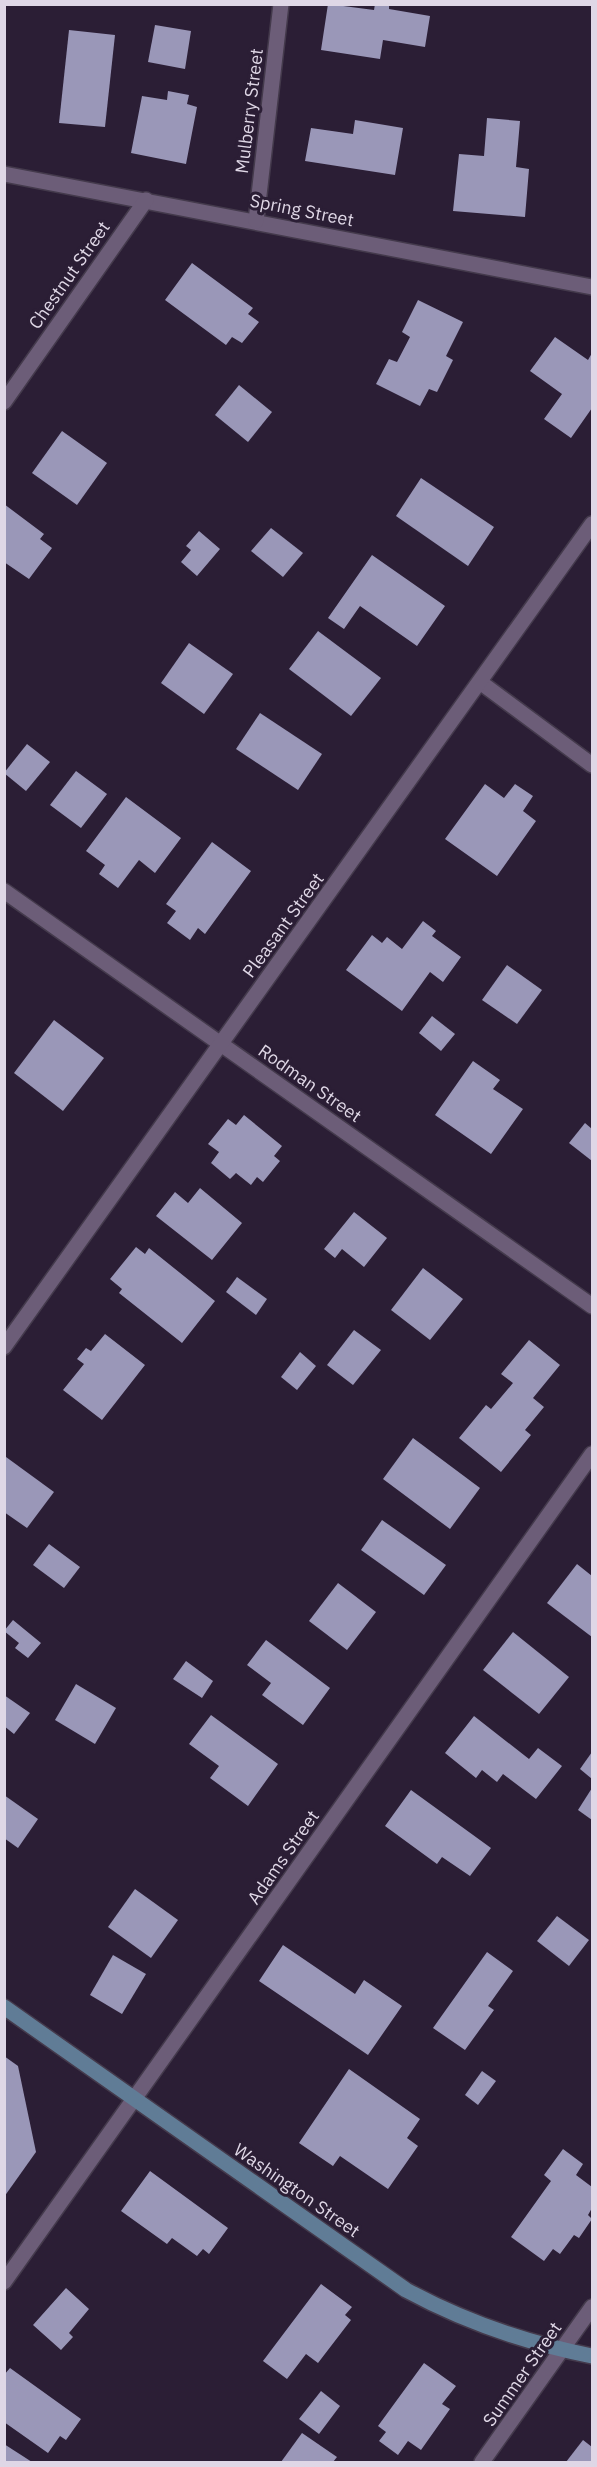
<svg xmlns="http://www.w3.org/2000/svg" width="597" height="2467" font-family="'IBM Plex Sans',sans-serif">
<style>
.building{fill:#9a97b8}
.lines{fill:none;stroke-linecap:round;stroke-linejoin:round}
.minor-casing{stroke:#443a4c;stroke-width:18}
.secondary-casing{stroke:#443a4c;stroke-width:18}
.minor{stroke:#6c5d78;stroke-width:15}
.secondary{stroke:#607c96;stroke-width:15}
.labels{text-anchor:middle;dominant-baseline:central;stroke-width:6;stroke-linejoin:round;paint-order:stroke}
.street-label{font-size:18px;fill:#dfd7e6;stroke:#2b1e35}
</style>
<rect width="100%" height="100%" fill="#2b1e35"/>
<g class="building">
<polygon points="328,4 374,10 375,4 389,4 389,9 430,16 425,47 383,40 380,59 321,50"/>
<polygon points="155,25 191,31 185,69 148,62"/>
<polygon points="69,30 115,35 105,127 59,123"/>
<polygon points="168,91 189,95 187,104 197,107 186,164 131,153 142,96 167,100"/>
<polygon points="487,118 520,121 516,167 529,169 525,217 453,211 459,154 484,156"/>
<polygon points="355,120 403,128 395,175 305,161 311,128 353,134"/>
<polygon points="192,263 253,308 248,314 259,322 242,343 232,337 226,345 165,300"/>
<polygon points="418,300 463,322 446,356 453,360 437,392 429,389 420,406 376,384 389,359 397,362 410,337 402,332"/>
<polygon points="555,337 588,360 592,353 592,408 571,438 544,419 562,394 530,371"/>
<polygon points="239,385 272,412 248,442 215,415"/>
<polygon points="62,431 107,463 77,505 32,473"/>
<polygon points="421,478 494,527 468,566 396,516"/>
<polygon points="4,504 44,534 40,539 52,548 29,579 4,562"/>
<polygon points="271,528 303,553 283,577 251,551"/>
<polygon points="199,531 220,549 197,576 181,562 191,550 186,546"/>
<polygon points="372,555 445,606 417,646 360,606 344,629 328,618"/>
<polygon points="318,631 381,678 351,716 289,669"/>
<polygon points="189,643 233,674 204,714 161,683"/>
<polygon points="260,713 322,754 298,790 236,749"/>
<polygon points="27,744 50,762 26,791 4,773"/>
<polygon points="76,771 107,794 81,828 50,805"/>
<polygon points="485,784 504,798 515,784 533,796 523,811 536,821 497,876 445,839"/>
<polygon points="126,797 181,838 155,873 139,860 118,888 99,874 105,865 86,851"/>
<polygon points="212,842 251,871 205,934 198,928 190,940 167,923 176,911 166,904"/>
<polygon points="423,921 436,931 432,936 461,957 443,982 430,972 402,1011 346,970 372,935 382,943 387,937 402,949"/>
<polygon points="507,965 542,990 517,1024 482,1000"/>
<polygon points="432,1016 455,1034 441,1051 419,1033"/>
<polygon points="54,1020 104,1058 63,1111 14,1073"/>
<polygon points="473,1061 500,1080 493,1089 523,1109 491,1154 435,1115"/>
<polygon points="244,1115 282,1146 274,1156 280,1161 263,1182 257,1177 251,1185 236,1173 230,1179 211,1163 219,1152 208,1144 228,1119 236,1125"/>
<polygon points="585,1123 592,1129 592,1161 569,1143"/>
<polygon points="200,1188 242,1223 212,1260 156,1216 175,1192 188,1203"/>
<polygon points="354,1212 387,1238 364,1267 342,1249 335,1258 324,1249"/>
<polygon points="136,1247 145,1254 149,1248 215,1301 182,1343 119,1293 122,1289 110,1279"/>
<polygon points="423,1268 463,1299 430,1340 391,1310"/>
<polygon points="237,1277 267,1299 256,1315 226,1292"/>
<polygon points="354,1330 381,1350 353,1385 327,1365"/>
<polygon points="105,1334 145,1365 102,1420 63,1390 84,1364 77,1359 86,1348 91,1351"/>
<polygon points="529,1340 560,1365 533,1398 544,1407 525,1430 531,1435 501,1472 459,1438 486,1405 491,1409 513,1383 501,1374"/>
<polygon points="300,1352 316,1366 297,1390 281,1377"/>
<polygon points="413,1438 480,1488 450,1529 383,1479"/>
<polygon points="6,1457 54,1492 27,1528 4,1512"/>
<polygon points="382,1520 446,1565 424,1595 361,1550"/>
<polygon points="49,1544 80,1567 64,1588 33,1565"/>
<polygon points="577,1564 592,1576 592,1637 547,1603"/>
<polygon points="338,1583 376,1612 347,1650 309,1621"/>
<polygon points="13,1620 41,1643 28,1658 15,1648 19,1643 4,1631"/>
<polygon points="513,1632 569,1677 539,1714 483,1670"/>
<polygon points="266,1640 330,1688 303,1725 262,1695 271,1683 247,1665"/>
<polygon points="186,1661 213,1681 202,1698 173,1679"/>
<polygon points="76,1684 116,1708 95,1744 55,1720"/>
<polygon points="4,1695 30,1713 14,1734 4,1726"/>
<polygon points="211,1715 278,1764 248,1806 210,1778 219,1766 189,1744"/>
<polygon points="474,1716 529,1759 538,1748 562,1766 536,1799 503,1774 497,1782 482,1770 476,1778 445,1753"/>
<polygon points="592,1752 592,1779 580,1769"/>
<polygon points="592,1788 592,1820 578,1810"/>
<polygon points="411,1790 491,1848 470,1876 442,1857 437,1864 385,1826"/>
<polygon points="4,1795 38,1819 18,1848 4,1838"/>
<polygon points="135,1889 178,1920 151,1958 108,1927"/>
<polygon points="557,1916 589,1940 569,1966 537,1941"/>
<polygon points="283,1945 355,1994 364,1980 402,2006 368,2055 259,1981"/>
<polygon points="487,1952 513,1971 488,2006 494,2010 465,2050 433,2028"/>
<polygon points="113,1955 146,1974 122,2014 90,1995"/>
<polygon points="4,2056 18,2066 36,2152 4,2197"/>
<polygon points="349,2069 420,2119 407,2138 418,2146 388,2189 340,2156 333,2166 299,2143"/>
<polygon points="482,2071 496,2081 478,2105 465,2095"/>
<polygon points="563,2149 583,2164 576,2175 592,2187 592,2208 588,2215 592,2219 579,2238 574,2235 560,2254 553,2249 544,2261 511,2237 551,2181 544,2175"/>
<polygon points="150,2171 228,2228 209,2254 203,2249 197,2256 172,2238 167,2244 121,2211"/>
<polygon points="321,2284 352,2307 345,2315 351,2320 318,2363 306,2354 287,2379 263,2361"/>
<polygon points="66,2288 89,2309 69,2333 73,2337 61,2350 33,2325"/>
<polygon points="424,2363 456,2386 442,2404 450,2409 421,2450 408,2441 398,2455 379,2441 386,2432 378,2426"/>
<polygon points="10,2368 81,2419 66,2440 60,2436 48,2453 4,2422 4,2375"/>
<polygon points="321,2391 340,2406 319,2434 299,2419"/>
<polygon points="302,2433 337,2457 333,2462 281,2462"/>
<polygon points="583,2440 592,2447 592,2462 566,2462"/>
<polygon points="4,2444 32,2462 4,2462"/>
</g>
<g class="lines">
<g class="minor-casing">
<g id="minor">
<polyline points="4,174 592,287"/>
<polyline points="256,221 281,4"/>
<polyline points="4,402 146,200"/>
<polyline points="480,682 592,765"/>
<polyline points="4,891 592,1306"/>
<polyline points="4,1347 592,524"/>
<polyline points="4,2282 592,1454"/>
<polyline points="482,2462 592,2307"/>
</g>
</g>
<g class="secondary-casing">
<path id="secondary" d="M4 2007 406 2290C465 2322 527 2343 592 2356"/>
</g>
<use href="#minor" class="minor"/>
<use href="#secondary" class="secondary"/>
</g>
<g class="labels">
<g class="street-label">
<text transform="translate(249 111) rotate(-83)">Mulberry Street</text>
<text transform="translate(302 210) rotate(11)">Spring Street</text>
<text transform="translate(69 275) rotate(-55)">Chestnut Street</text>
<text transform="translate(283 925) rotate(-54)">Pleasant Street</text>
<text transform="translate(310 1083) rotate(35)">Rodman Street</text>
<text transform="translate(283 1857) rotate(-55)">Adams Street</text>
<text transform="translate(297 2190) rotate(35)">Washington Street</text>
<text transform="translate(522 2374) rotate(-55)">Summer Street</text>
</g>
</g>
<rect width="597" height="2467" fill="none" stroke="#dfd7e6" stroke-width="12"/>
</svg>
